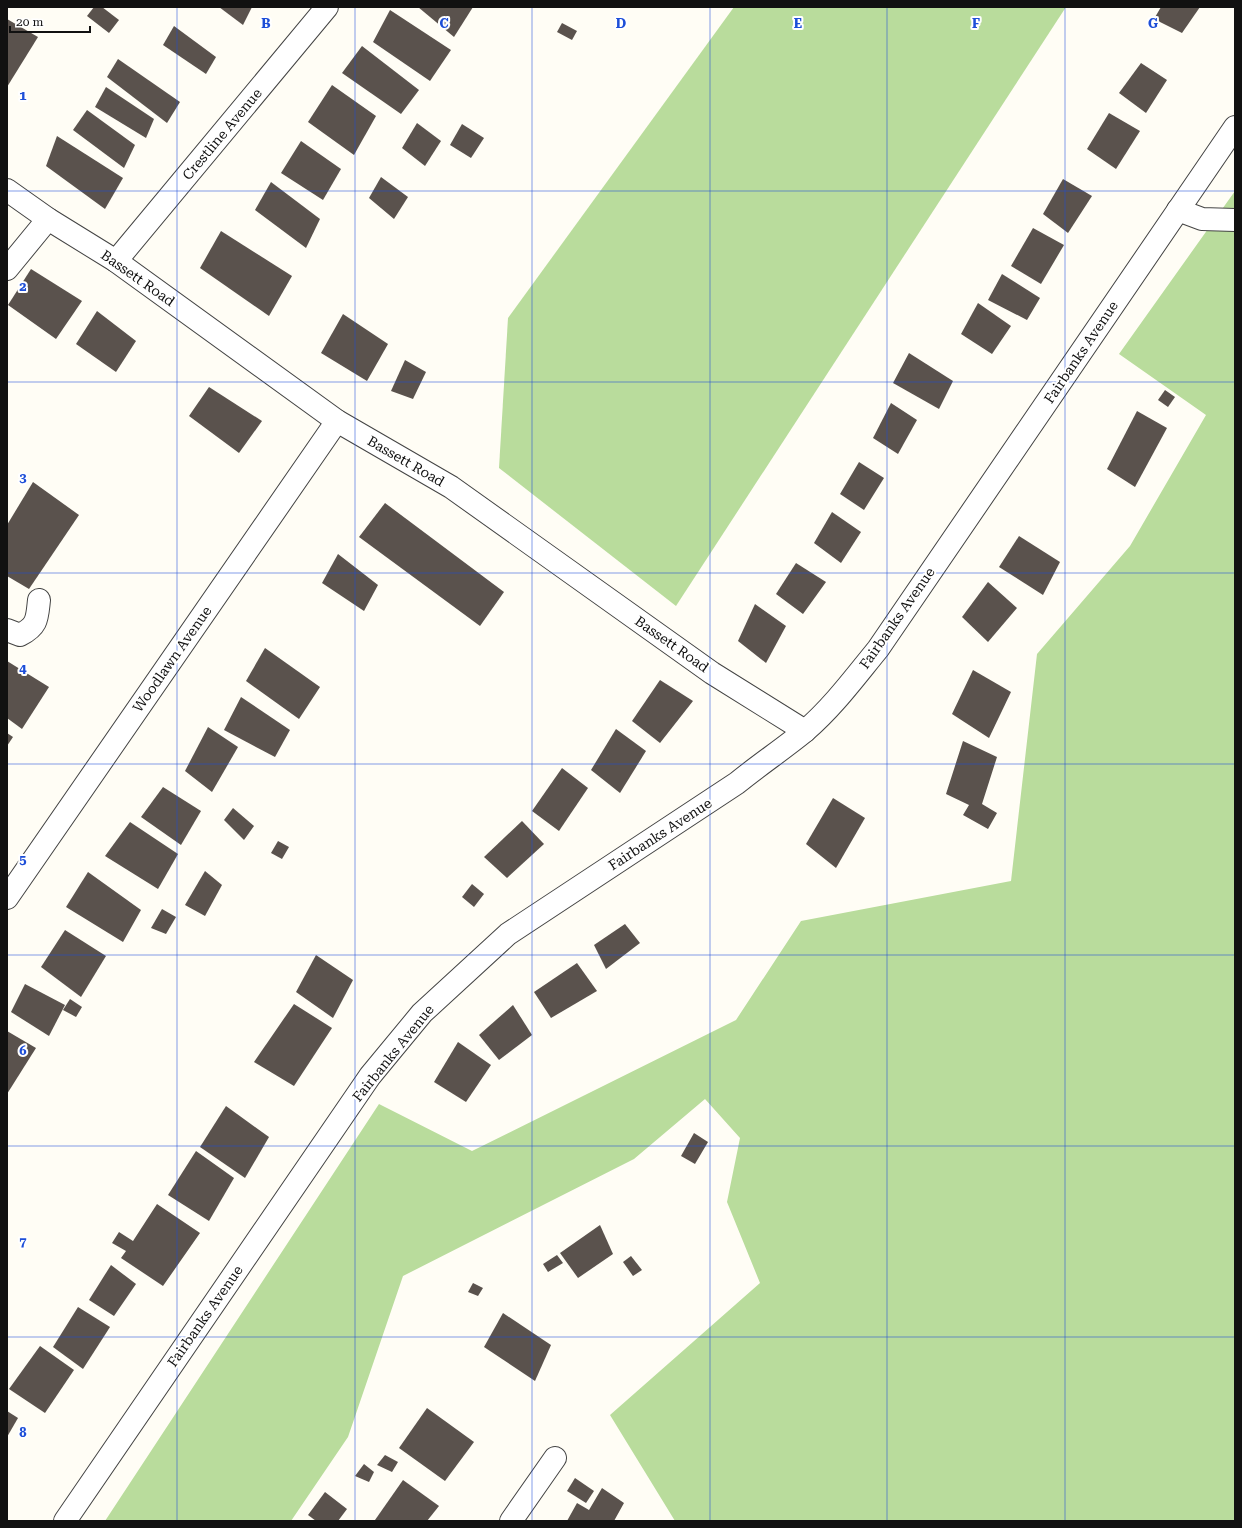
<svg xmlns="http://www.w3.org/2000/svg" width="1242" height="1528" font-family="'Roboto Serif',serif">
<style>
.forest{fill:#b9dc9c}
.building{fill:#5a524d}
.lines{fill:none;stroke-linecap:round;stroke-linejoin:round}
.minor-casing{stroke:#444;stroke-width:24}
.minor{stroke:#fff;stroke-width:22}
.grid{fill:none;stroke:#1d4ed8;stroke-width:1;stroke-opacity:0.55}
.labels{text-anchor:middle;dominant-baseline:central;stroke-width:4;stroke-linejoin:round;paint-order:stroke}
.street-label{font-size:14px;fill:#111;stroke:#fff}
.grid-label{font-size:13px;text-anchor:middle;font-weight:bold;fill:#1d4ed8;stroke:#fff;stroke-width:4;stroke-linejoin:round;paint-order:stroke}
</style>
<rect width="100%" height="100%" fill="#fffdf5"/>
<g class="forest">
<polygon points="734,7 1066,7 676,606 499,468 508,318"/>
<polygon points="1235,191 1235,1521 675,1521 610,1415 760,1283 727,1202 740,1138 705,1099 634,1159 403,1276 348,1437 291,1521 105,1521 379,1104 472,1151 736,1020 801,921 1011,881 1037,654 1130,546 1206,415 1119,354"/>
</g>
<g class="building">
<polygon points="94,7 102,7 119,20 109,33 87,16"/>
<polygon points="219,7 252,7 243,25"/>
<polygon points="418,7 473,7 454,37"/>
<polygon points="1161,7 1200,7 1182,33 1154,19"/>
<polygon points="390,10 451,50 430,81 373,42"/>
<polygon points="7,19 38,37 7,87"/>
<polygon points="562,23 577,31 572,40 557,32"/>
<polygon points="174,26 216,57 206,74 163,45"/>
<polygon points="362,46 419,90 401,114 342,73"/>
<polygon points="118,59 180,102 167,123 107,77"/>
<polygon points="1141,63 1167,80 1146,113 1119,93"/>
<polygon points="332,85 376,116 354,155 308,122"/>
<polygon points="106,87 154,119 146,138 95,107"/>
<polygon points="87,110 135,145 124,168 73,130"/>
<polygon points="1109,113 1140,131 1116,169 1087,149"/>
<polygon points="417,123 441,141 425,166 402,148"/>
<polygon points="462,124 484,138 471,158 450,145"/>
<polygon points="57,136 123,178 105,209 46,166"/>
<polygon points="301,141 341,169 323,200 281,173"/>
<polygon points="381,177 408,197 394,219 369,198"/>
<polygon points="1063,179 1092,196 1068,233 1043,214"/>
<polygon points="271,182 320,219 306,248 255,210"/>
<polygon points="1033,228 1064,245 1041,284 1011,266"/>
<polygon points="221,231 292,276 269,316 200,268"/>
<polygon points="31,269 82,301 56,339 8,305"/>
<polygon points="1002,274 1040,298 1027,320 988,300"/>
<polygon points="978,303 1011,326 992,354 961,334"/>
<polygon points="97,311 136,341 116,372 76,344"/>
<polygon points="343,314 388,344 367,381 321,353"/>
<polygon points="909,353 953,381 939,409 893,383"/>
<polygon points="405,360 426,372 413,399 391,391"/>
<polygon points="209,387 262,421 239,453 189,416"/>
<polygon points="1165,390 1175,397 1168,407 1158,400"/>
<polygon points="891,403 917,420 898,454 873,438"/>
<polygon points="1137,411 1167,428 1135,487 1107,469"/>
<polygon points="859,462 884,478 864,510 840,494"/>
<polygon points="33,482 79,515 29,589 7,576 7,525"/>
<polygon points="385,503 504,592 480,626 359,537"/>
<polygon points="832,512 861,532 841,563 814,543"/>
<polygon points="1019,536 1060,562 1043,595 999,567"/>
<polygon points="338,554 378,585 364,611 322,583"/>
<polygon points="796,563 826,582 803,614 776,594"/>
<polygon points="988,582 1017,608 988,642 962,617"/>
<polygon points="755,604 786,626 766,663 738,641"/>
<polygon points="265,648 320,687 299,719 246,681"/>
<polygon points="7,661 49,687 22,729 7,718"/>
<polygon points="973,670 1011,692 989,738 952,714"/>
<polygon points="660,680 693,701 660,743 632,721"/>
<polygon points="241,697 290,730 275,757 224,730"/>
<polygon points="208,727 238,747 212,792 185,771"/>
<polygon points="616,729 646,751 620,793 591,770"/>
<polygon points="7,733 13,737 7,746"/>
<polygon points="963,741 997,757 982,804 997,813 988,829 963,815 969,805 946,794"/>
<polygon points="562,768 588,788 559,831 532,811"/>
<polygon points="163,787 201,811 181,845 141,817"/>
<polygon points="833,798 865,818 836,868 806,844"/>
<polygon points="233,808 254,826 244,840 224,820"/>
<polygon points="522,821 544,844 507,878 484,857"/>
<polygon points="130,822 178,854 158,889 105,856"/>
<polygon points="278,841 289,847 282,859 271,853"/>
<polygon points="205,871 222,885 205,916 185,905"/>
<polygon points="88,872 141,910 123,942 66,907"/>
<polygon points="472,884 484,894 474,907 462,897"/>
<polygon points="162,909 176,917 166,934 151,928"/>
<polygon points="625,924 640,943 606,969 594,945"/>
<polygon points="65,930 106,956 81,997 41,967"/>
<polygon points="316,955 353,980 333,1018 296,992"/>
<polygon points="577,963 597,991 551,1018 534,992"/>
<polygon points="25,984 65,1005 49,1036 11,1012"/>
<polygon points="70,999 82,1007 76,1017 63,1010"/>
<polygon points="294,1004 332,1028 294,1086 254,1062"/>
<polygon points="513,1005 532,1035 499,1060 479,1035"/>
<polygon points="7,1031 36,1048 7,1094"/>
<polygon points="458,1042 491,1065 466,1102 434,1082"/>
<polygon points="226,1106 269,1137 245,1178 200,1147"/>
<polygon points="694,1133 708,1142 695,1164 681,1156"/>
<polygon points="196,1151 234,1178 209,1221 168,1195"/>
<polygon points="157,1204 200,1233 163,1286 121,1258 126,1251 112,1243 119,1232 133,1241"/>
<polygon points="600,1225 613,1254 578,1278 560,1253"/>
<polygon points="557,1255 563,1263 548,1272 543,1264"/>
<polygon points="631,1256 642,1270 633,1276 623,1262"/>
<polygon points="111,1265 136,1284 114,1316 89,1300"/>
<polygon points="473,1283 483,1288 478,1296 468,1292"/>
<polygon points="78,1307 110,1327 83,1369 53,1347"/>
<polygon points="503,1313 551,1345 535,1381 484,1347"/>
<polygon points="40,1346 74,1370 45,1413 9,1389"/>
<polygon points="427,1408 474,1442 445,1481 399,1448"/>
<polygon points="7,1411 18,1418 7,1437"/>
<polygon points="385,1455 398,1462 392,1472 377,1465"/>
<polygon points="364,1464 374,1472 369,1482 355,1476"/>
<polygon points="575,1478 594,1491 586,1503 567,1491"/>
<polygon points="403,1480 439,1506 427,1521 377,1521 375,1520"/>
<polygon points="602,1488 624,1503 614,1521 567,1521 577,1503 589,1510"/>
<polygon points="325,1492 347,1509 338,1521 316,1521 308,1515"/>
</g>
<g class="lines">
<g class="minor-casing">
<g id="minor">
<polyline points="7,190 48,219 116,261 337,421 451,487 712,673 805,731"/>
<polyline points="1178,210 1202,219 1235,220"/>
<polyline points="116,261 327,7"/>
<polyline points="7,269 48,219"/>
<path d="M7 630 20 635C38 626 37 618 39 600"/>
<polyline points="7,898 337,421"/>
<path d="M65 1521 370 1076 422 1013 508 934 737 783C759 765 783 749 805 731 833 707 855 677 878 649L1235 127"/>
<polyline points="511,1521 555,1458"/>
</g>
</g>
<use href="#minor" class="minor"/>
</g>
<path class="grid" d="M177 7V1521M355 7V1521M532 7V1521M710 7V1521M887 7V1521M1065 7V1521M7 191H1235M7 382H1235M7 573H1235M7 764H1235M7 955H1235M7 1146H1235M7 1337H1235"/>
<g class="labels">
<g class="street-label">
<text transform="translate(222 134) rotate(-50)">Crestline Avenue</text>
<text transform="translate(138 278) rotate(35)">Bassett Road</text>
<text transform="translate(1081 352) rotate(-56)">Fairbanks Avenue</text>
<text transform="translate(406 461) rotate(30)">Bassett Road</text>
<text transform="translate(897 618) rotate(-55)">Fairbanks Avenue</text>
<text transform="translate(672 644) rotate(35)">Bassett Road</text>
<text transform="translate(172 659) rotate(-55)">Woodlawn Avenue</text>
<text transform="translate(660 834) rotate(-33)">Fairbanks Avenue</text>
<text transform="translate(393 1053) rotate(-51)">Fairbanks Avenue</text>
<text transform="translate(205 1316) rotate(-55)">Fairbanks Avenue</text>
</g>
</g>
<g class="grid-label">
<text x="266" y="28">B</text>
<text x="444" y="28">C</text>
<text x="621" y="28">D</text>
<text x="798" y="28">E</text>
<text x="976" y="28">F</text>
<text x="1153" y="28">G</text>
<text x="23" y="100">1</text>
<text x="23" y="291">2</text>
<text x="23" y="482">3</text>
<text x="23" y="673">4</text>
<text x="23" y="864">5</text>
<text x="23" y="1055">6</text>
<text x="23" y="1246">7</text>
<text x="23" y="1437">8</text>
</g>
<rect width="1242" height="1528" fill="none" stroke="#111111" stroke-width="16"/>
<path d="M10 26v6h80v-6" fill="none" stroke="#111111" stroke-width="2"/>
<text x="16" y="26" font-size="12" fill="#111111" stroke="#ffffff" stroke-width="3" paint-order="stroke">20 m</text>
</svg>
